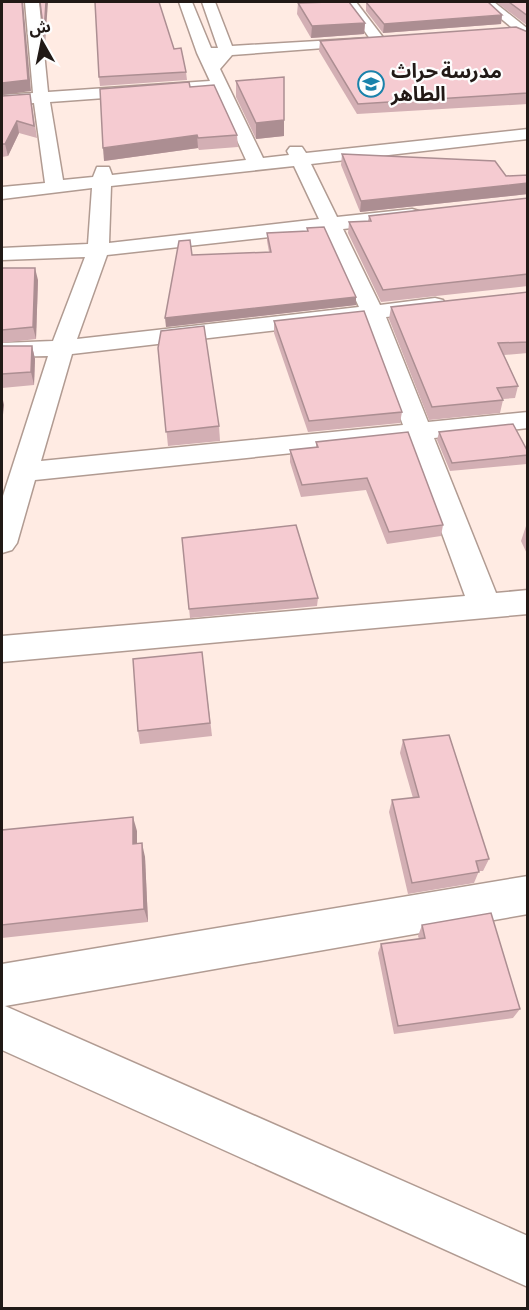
<svg xmlns="http://www.w3.org/2000/svg" width="529" height="1310" font-family="'Alegreya Sans','Noto Sans Arabic',sans-serif">
<style>
.lines{fill:none;stroke-linecap:round;stroke-linejoin:round}
.minor-casing{stroke:#b19b92;stroke-width:3}
.minor{fill:#fff;fill-rule:evenodd}
.wall{fill:#d3afb4}
.shaded-wall{fill:#ac8e92}
.building{fill:#f5cbd1;stroke:#ac8e92;stroke-width:1.5}
.labels{text-anchor:middle;dominant-baseline:central;stroke-width:4.5;stroke-linejoin:round;paint-order:stroke}
.far-poi-label{font-size:20px;font-weight:bold;fill:#211916;stroke:#fdfdfd;text-anchor:start}
</style>
<rect width="100%" height="100%" fill="#ffebe3"/>
<g class="lines">
<g class="minor-casing">
<g id="minor">
<path d="M25 2H39L48 92 210 81 197 53 179 2H192L211 48H218L202 2H215L232 46 369 38 371 41 369 44 364 45 232 55 220 69 263 158 289 155 287 151 290 147H302L306 153 528 129V139L311 164 337 217 412 209 419 211 422 215 419 219 412 221 343 229 380 305 435 298 443 300 446 305 443 310 435 312 386 317 428 422 528 412V428L434 438 496 593 528 590V614L2 662V636L465 596 408 441 35 480 17 543 12 550 2 553V499L48 356 2 357V343L53 341 85 257 2 260V248L88 244 92 188 2 199V187L45 183 34 103 2 105V95L33 93ZM214 90 246 160 112 175 109 167H97L93 177 63 180 50 102ZM294 166 319 219 109 243 111 186ZM324 231 359 307 77 339 107 255ZM364 320 403 425 41 461 72 354Z"/>
<polygon points="344,2 356,2 385,40 383,43 373,43"/>
<polygon points="481,2 494,2 528,29 528,41"/>
<polygon points="528,876 528,914 5,1006 528,1236 528,1287 2,1050 2,964"/>
</g>
</g>
<use href="#minor" class="minor"/>
</g>
<g class="wall">
<polygon points="366,2 502,15 501,24 383,33 366,11"/>
<polygon points="496,2 528,2 528,26"/>
<polygon points="298,3 365,23 364,34 311,38 297,14"/>
<polygon points="528,32 528,104 357,114 319,51 320,41"/>
<polygon points="174,49 186,72 187,80 100,86 99,77"/>
<polygon points="236,81 284,120 284,136 256,139 236,97"/>
<polygon points="190,87 237,135 238,147 199,150 198,148 104,161"/>
<polygon points="2,96 32,105 37,138 19,133 8,156 2,157"/>
<polygon points="342,154 506,176 528,175 528,194 360,212 341,165"/>
<polygon points="528,198 528,286 381,302 348,233 349,222 368,221 369,216"/>
<polygon points="307,228 356,305 166,327 192,255 269,252 267,241 267,233 307,231"/>
<polygon points="2,268 38,280 36,339 2,343"/>
<polygon points="528,292 528,353 504,355 518,386 515,398 503,399 503,400 500,413 429,420 389,319 391,307"/>
<polygon points="274,321 402,412 400,423 308,432 274,333"/>
<polygon points="2,346 32,346 35,359 34,385 2,388"/>
<polygon points="158,348 219,426 220,441 168,446"/>
<polygon points="439,432 528,452 527,464 450,471 437,440"/>
<polygon points="316,442 443,525 441,536 387,544 366,490 301,497 290,462 290,450 316,447"/>
<polygon points="526,526 528,526 528,556 521,541"/>
<polygon points="182,538 318,598 317,606 190,618"/>
<polygon points="202,652 212,736 140,744 138,731"/>
<polygon points="403,740 489,859 483,871 479,871 474,883 408,894 389,812 392,800 413,798 400,753"/>
<polygon points="2,830 137,831 137,843 145,857 148,922 2,938"/>
<polygon points="422,925 520,1009 513,1018 394,1034 378,953 381,944 419,939 418,936"/>
</g>
<g class="shaded-wall">
<polygon points="22,2 23,2 31,91 2,95 2,83"/>
<polygon points="46,2 48,2 45,44 44,33"/>
<polygon points="502,15 501,24 383,33 384,24"/>
<polygon points="365,23 364,34 311,38 312,26"/>
<polygon points="284,120 284,136 256,139 256,123"/>
<polygon points="17,121 19,133 8,156 5,144"/>
<polygon points="197,135 198,148 104,161 103,148"/>
<polygon points="528,183 528,194 360,212 361,201"/>
<polygon points="35,268 38,280 36,339 33,327"/>
<polygon points="356,297 356,305 166,327 165,318"/>
<polygon points="32,346 35,359 34,385 31,372"/>
<polygon points="2,395 4,405 2,424"/>
<polygon points="133,817 137,831 137,858 133,844"/>
<polygon points="142,843 145,857 148,922 144,909"/>
</g>
<g class="building">
<polygon points="2,2 22,2 28,80 2,83"/>
<polygon points="40,2 46,2 44,33"/>
<polygon points="95,2 159,2 174,49 181,48 186,72 99,77"/>
<polygon points="330,2 349,2 365,23 312,26 298,3"/>
<polygon points="366,2 488,2 502,15 384,24"/>
<polygon points="509,2 528,2 528,16"/>
<polygon points="516,27 528,32 528,93 358,104 320,41"/>
<polygon points="284,77 284,120 256,123 236,81"/>
<polygon points="189,82 190,87 214,85 237,135 198,138 197,135 103,148 100,89"/>
<polygon points="30,94 34,126 17,121 5,144 2,144 2,96"/>
<polygon points="342,154 495,161 506,176 528,175 528,183 361,201"/>
<polygon points="528,198 528,274 383,290 349,222 371,221 369,216"/>
<polygon points="324,227 356,297 165,318 179,241 190,240 192,255 271,252 267,233 308,231 307,228"/>
<polygon points="2,268 35,268 33,327 2,330"/>
<polygon points="528,292 528,342 498,343 518,386 497,388 503,400 432,407 391,307"/>
<polygon points="364,311 402,412 309,421 274,321"/>
<polygon points="204,326 219,426 166,432 158,348 161,331"/>
<polygon points="2,346 32,346 31,372 2,374"/>
<polygon points="513,424 528,452 528,455 452,463 439,432"/>
<polygon points="408,432 443,525 389,532 367,478 302,485 290,450 318,447 316,442"/>
<polygon points="296,525 318,598 189,609 182,538"/>
<polygon points="202,652 210,723 138,731 133,659"/>
<polygon points="449,735 489,859 476,861 479,872 412,883 392,800 419,797 403,740"/>
<polygon points="133,817 133,844 142,843 144,909 2,925 2,830"/>
<polygon points="491,913 520,1009 398,1026 381,944 425,938 422,925"/>
</g>
<defs>
<g id="school-ring" transform="scale(1.35)"><circle r="9.5" fill="#fdfdfd" stroke="#1982ab" stroke-width="1.5"/><path d="M0-5L7-2L0 1L-7-2ZM-4 1L0 2.5L4 1V4Q0 6-4 4Z" fill="#1982ab"/></g>
</defs>
<g fill-rule="evenodd">
<use href="#school-ring" x="371" y="84"/>
</g>
<g class="labels">
<g class="far-poi-label">
<text x="391" y="72">مدرسة حراث<tspan x="391" dy="23">الطاهر</tspan></text>
</g>
</g>
<rect width="529" height="1310" fill="none" stroke="#211916" stroke-width="6"/>
<g transform="translate(42 42) rotate(351)" stroke="#fdfdfd" stroke-width="4.5" paint-order="stroke">
<path d="M0-4.5L10 22L0 15L-10 22Z" fill="#211916"/>
<text y="-9" font-size="16" font-weight="bold" text-anchor="middle" fill="#211916">ش</text>
</g>
</svg>
